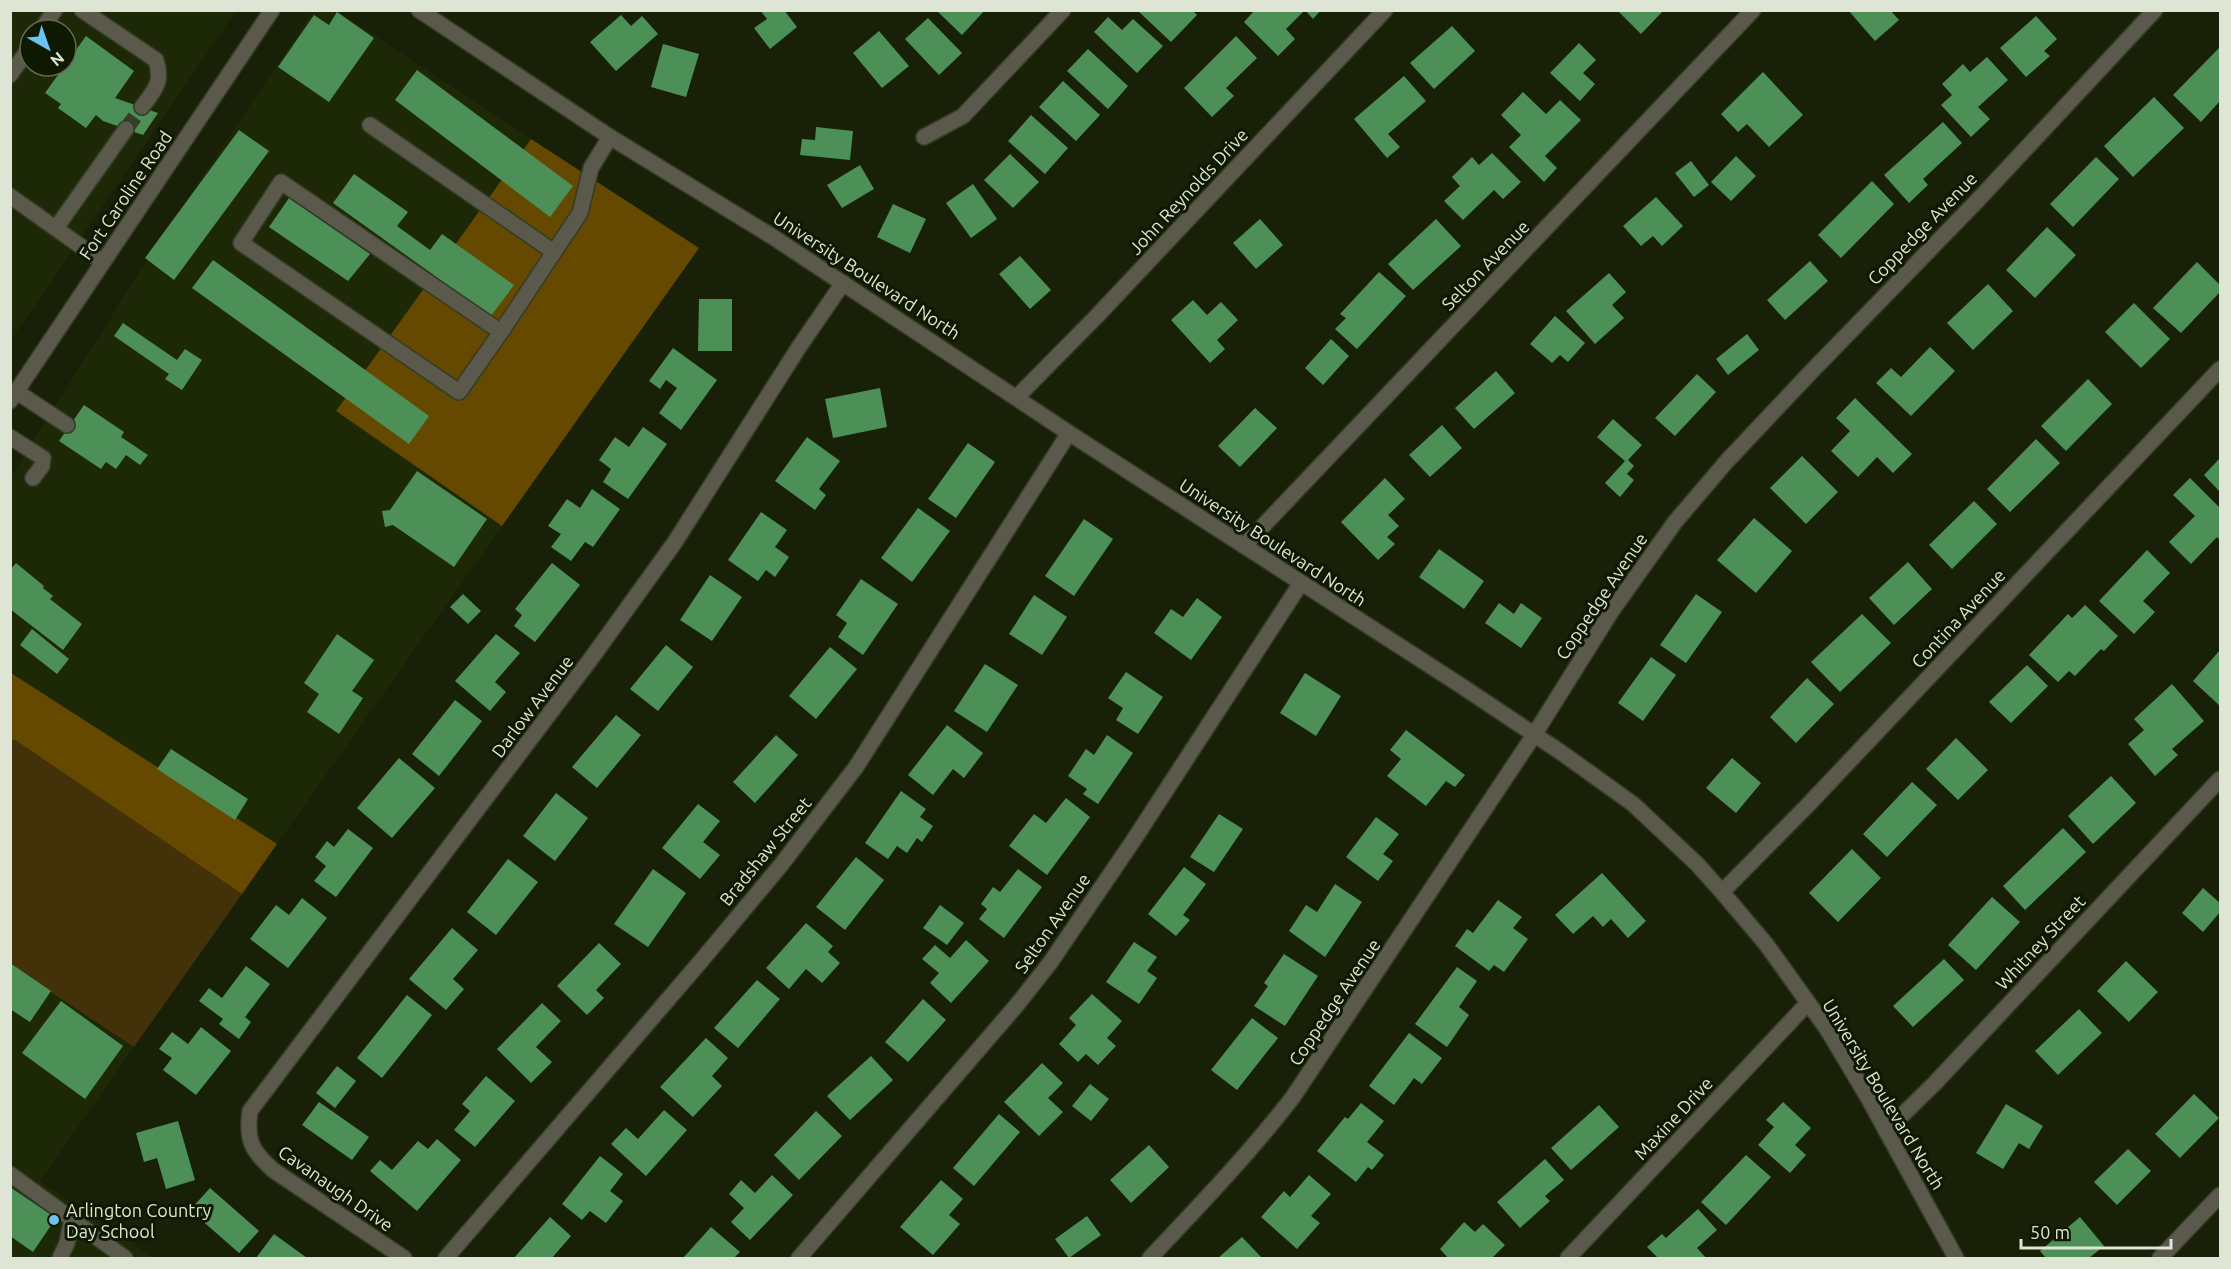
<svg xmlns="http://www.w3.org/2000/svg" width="2231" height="1269" font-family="Ubuntu,sans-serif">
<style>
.built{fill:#1c2806;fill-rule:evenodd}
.green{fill:#433209}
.forest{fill:#654900}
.building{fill:#4c9058}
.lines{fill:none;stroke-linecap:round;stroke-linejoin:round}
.minor-tunnel{stroke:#363e26;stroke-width:15;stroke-dasharray:15 8;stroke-linecap:butt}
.minor-casing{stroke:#343c24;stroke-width:18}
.minor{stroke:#5a594c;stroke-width:15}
.poi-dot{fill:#6ac3f1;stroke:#0f1801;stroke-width:2}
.labels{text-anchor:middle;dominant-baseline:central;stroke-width:6;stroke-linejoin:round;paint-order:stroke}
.street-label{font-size:18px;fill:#dee5d5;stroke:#0f1801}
.poi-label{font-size:18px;fill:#dee5d5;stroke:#0f1801;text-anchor:start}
</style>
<rect width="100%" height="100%" fill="#182107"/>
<g class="built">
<path d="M11 11H236L11 340ZM30 30H66V66H30Z"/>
<polygon points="313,11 337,11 531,139 336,411 502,526 277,844 11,673 10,478 145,263"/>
<polygon points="10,966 134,1047 40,1181 154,1258 11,1258"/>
</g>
<polygon class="green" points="14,738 242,894 134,1047 11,966 10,743"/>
<g class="forest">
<polygon points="531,139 699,248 502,526 336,411"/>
<polygon points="11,673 277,844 242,894 14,739 11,743"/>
</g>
<g class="building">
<polygon points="760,10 784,10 797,27 770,49 754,28 767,19"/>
<polygon points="936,10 985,10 962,35"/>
<polygon points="1137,10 1192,10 1197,15 1171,42"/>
<polygon points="1255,10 1305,10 1286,29 1295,39 1278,56 1244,22"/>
<polygon points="1305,10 1321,10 1313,19"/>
<polygon points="1617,10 1664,10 1641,34"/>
<polygon points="1848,10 1890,10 1899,20 1875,41"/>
<polygon points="337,12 374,38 329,102 278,67 314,15 329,25"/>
<polygon points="621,15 631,26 642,16 658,34 616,71 590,42"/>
<polygon points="2036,16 2057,39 2044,51 2050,56 2026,77 2000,48"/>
<polygon points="1108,17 1122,30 1133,19 1163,46 1137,73 1094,32"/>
<polygon points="928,18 962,53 939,75 905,39"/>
<polygon points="1452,26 1475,51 1434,89 1410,63"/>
<polygon points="879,31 909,66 882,88 853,53"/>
<polygon points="86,36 134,71 115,98 158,113 143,135 103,121 96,115 86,128 58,108 61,104 45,93"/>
<polygon points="1236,36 1257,58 1226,88 1234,96 1212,117 1184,88"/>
<polygon points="1579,43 1596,60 1583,73 1595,84 1580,101 1550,73"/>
<polygon points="663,44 699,54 686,97 651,87"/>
<polygon points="2220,47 2220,101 2201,122 2173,95"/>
<polygon points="1088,49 1128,86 1108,109 1067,71"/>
<polygon points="1987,57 2008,80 1978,107 1990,119 1971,137 1941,105 1952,95 1942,84 1963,64 1970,72"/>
<polygon points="417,70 573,186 550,217 395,100"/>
<polygon points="1763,72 1803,115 1769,147 1747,124 1738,132 1721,114"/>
<polygon points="1404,76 1426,101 1388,134 1400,147 1387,158 1354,119"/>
<polygon points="1063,81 1100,115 1076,141 1039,107"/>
<polygon points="1523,92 1546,114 1560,100 1581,120 1545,156 1557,168 1544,182 1509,147 1521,135 1501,115"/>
<polygon points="2154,97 2184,128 2133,177 2104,146"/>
<polygon points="1031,115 1068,148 1045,174 1008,141"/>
<polygon points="1943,122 1962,143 1923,179 1928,185 1909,203 1884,175"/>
<polygon points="816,127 853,131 850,160 800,155 802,139 815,140"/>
<polygon points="239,130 269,151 174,280 145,258"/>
<polygon points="1492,153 1521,182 1503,199 1494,190 1463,220 1444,201 1460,186 1452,177 1472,157 1479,165"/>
<polygon points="1010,154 1039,182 1013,208 984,180"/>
<polygon points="1736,156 1756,176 1731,201 1711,182"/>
<polygon points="2096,157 2119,179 2073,227 2050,204"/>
<polygon points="1691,161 1709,185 1694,197 1675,173"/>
<polygon points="860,165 874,189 842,208 827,185"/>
<polygon points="354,174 408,212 397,226 430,250 442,234 514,285 491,316 333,203"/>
<polygon points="1872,181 1894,204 1841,258 1818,235"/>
<polygon points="973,184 997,219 971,238 946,203"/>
<polygon points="1656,197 1683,226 1662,246 1653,236 1641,246 1623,226"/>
<polygon points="289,198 370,254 348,281 269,227"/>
<polygon points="893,204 926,219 910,253 877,237"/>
<polygon points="1260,219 1283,245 1256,269 1233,243"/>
<polygon points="1436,219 1461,246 1413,290 1388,264"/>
<polygon points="2047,227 2076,255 2035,298 2006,270"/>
<polygon points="1020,256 1051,290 1030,309 999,274"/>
<polygon points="213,260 429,416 409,444 192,288"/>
<polygon points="1810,261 1828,281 1785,320 1767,300"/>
<polygon points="2197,262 2220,285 2220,292 2181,333 2153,308"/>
<polygon points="1379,272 1406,296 1357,349 1335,329 1346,318 1340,314"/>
<polygon points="1609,273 1626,292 1612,305 1624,318 1595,344 1566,311"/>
<polygon points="1988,284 2013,311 1973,350 1947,323"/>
<polygon points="699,299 732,299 732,351 698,351"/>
<polygon points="1193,300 1207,315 1221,302 1238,320 1217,340 1225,349 1210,363 1171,320"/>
<polygon points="2134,303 2170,339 2141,368 2105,332"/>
<polygon points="1555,316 1585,343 1568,362 1560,355 1552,363 1530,344"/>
<polygon points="123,323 177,360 185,349 202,360 182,390 165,379 169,374 114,336"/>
<polygon points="1747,334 1759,350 1728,375 1716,359"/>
<polygon points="1331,339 1349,356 1323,385 1305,368"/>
<polygon points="1930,347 1955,371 1911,416 1876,383 1891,368 1901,377"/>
<polygon points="673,348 717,380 681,430 659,413 677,388 666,380 660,389 649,381"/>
<polygon points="1496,371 1515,393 1474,429 1455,408"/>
<polygon points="1697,374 1716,392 1675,436 1655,418"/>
<polygon points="2088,379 2112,404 2066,451 2041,426"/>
<polygon points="880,388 887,427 833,438 825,399"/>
<polygon points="1855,398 1912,454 1893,473 1877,457 1858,477 1831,451 1850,431 1836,418"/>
<polygon points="84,405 124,432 121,437 148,455 140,465 126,455 116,469 106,462 101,469 59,441"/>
<polygon points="1255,408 1277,428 1240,467 1218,446"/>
<polygon points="1613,419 1642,445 1628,460 1634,466 1627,474 1634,480 1620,497 1605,483 1625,461 1597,437"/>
<polygon points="1442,425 1462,448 1430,477 1409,455"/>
<polygon points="643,427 667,444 628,499 603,482 611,469 599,460 615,437 629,447"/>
<polygon points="807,437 840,461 819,489 826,495 815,510 775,481"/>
<polygon points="2036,439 2060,463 2010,512 1987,489"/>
<polygon points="968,443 995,462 956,518 928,499"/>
<polygon points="1802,456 1838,492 1806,524 1770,488"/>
<polygon points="2220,458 2220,492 2204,475"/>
<polygon points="417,471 487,519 454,567 393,525 385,527 382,511 390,510"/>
<polygon points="1385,478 1405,499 1388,515 1399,526 1387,537 1395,544 1378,560 1341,522"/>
<polygon points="2190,478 2220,508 2220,540 2217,537 2191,564 2169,542 2195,516 2173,495"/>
<polygon points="592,489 620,509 593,547 585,542 571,561 551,547 561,534 548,526 567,499 580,508"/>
<polygon points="1974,501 1997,524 1952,569 1929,545"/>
<polygon points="918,508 950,531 912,582 881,558"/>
<polygon points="761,512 787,530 775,547 789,557 775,577 766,570 758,581 728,560"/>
<polygon points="1754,518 1792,551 1756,593 1717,560"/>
<polygon points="1084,519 1113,539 1074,596 1045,576"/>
<polygon points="1439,549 1484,581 1464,609 1419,577"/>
<polygon points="2147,550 2170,573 2143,601 2155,612 2134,634 2099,601"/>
<polygon points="1908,562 1932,589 1894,625 1869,598"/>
<polygon points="16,563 44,586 43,588 53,596 50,599 82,624 63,650 10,609 10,570"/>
<polygon points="552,563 580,585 535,642 514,626 522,615 515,609"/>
<polygon points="710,575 742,597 712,641 680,620"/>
<polygon points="861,579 898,604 863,655 838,637 847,623 836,615"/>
<polygon points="463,594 481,611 468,624 450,607"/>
<polygon points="1696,594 1722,612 1686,663 1660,645"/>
<polygon points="1034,595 1067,617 1042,655 1009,634"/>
<polygon points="1197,598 1222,617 1191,660 1154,633 1171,609 1183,617"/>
<polygon points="1499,603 1514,614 1521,603 1542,618 1521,648 1485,623"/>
<polygon points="2085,605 2118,636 2104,651 2101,649 2075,676 2069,671 2058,682 2029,655 2068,614 2072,618"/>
<polygon points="1862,614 1891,643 1840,692 1811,662"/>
<polygon points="32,629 69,659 57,674 20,645"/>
<polygon points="337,634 374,660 352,691 363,698 339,734 307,712 319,694 304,683"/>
<polygon points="496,634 520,653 495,682 506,692 490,711 455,681"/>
<polygon points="666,645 693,667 658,711 630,689"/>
<polygon points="830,647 857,669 816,719 789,696"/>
<polygon points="2220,650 2220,706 2193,681"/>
<polygon points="1651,657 1676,675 1643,721 1618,703"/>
<polygon points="985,664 1018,685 987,732 954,711"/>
<polygon points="2027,665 2048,686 2011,723 1989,702"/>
<polygon points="1126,672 1163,697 1138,734 1116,720 1123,708 1108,698"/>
<polygon points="1305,673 1341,696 1316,736 1280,713"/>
<polygon points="1807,678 1834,704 1796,743 1770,717"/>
<polygon points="2172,684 2204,721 2172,749 2178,755 2155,776 2128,744 2144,730 2134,719"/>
<polygon points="455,700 482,721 439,776 412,754"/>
<polygon points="616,715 641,735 597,788 572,767"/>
<polygon points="947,725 983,753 964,778 953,769 933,795 908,775"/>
<polygon points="1406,730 1465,775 1455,787 1446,781 1426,806 1387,776 1401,759 1390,750"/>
<polygon points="776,735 798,755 755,803 733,782"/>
<polygon points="1107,735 1133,753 1098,804 1083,794 1087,789 1068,776 1086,749 1094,755"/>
<polygon points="1956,738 1988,770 1958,800 1926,769"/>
<polygon points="171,749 248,799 235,820 157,769"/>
<polygon points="399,758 435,788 392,838 357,808"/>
<polygon points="1732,758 1761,783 1736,813 1706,788"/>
<polygon points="2111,776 2136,803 2093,844 2068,816"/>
<polygon points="1912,782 1937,805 1887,857 1863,834"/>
<polygon points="901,791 926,809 920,817 933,826 922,842 917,838 907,853 897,846 888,859 865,843"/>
<polygon points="556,793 588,818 555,861 523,836"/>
<polygon points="1066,798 1090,817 1047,875 1009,846 1034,814 1046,823"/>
<polygon points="698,804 720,821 703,842 720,855 700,879 662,848"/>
<polygon points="1219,814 1243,829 1214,872 1190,857"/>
<polygon points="1376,817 1399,834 1383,854 1393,861 1378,881 1346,857"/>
<polygon points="2063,828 2086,852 2025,910 2003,886"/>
<polygon points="348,829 373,848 336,897 314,881 326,866 315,857 327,841 334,847"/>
<polygon points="1852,849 1881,878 1838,922 1809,893"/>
<polygon points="856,857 884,880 845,930 816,907"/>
<polygon points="508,859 538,882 496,935 467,912"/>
<polygon points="1184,867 1206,884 1183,915 1190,920 1176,936 1148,914"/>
<polygon points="653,869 686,893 648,947 614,924"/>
<polygon points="1018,869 1042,887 1004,938 979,919 987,909 981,904 993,887 1000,892"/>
<polygon points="1602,873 1646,921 1628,938 1611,919 1603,927 1593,916 1573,934 1555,915"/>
<polygon points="1335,884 1362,902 1325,957 1289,931 1306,905 1317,912"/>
<polygon points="2203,888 2220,903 2220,912 2203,932 2182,913"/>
<polygon points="1992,897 2020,922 1976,970 1948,945"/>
<polygon points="302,898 327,918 288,968 250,939 276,905 289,915"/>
<polygon points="1498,900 1522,917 1513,928 1528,939 1504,972 1494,965 1489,971 1455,946 1467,929 1473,933"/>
<polygon points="940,905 964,923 947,945 923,928"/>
<polygon points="806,923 833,946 828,952 840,963 822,983 806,969 789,989 766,968"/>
<polygon points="452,928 478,950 453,979 464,989 446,1010 409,979"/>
<polygon points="966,940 989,961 951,1003 930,983 939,973 922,959 935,945 950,958"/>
<polygon points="1134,942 1157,957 1147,971 1157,978 1139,1004 1106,982"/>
<polygon points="599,943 621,964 596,990 604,998 587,1015 557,986"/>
<polygon points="1284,954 1318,976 1285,1026 1254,1006 1268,986 1264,983"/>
<polygon points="1944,959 1964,980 1913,1027 1893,1006"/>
<polygon points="2126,961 2158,992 2129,1022 2097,991"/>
<polygon points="10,963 51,991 30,1022 10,1009"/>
<polygon points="246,966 270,984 245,1017 251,1022 239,1039 219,1024 223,1019 199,1001 209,988 222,998"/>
<polygon points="1457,967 1477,981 1459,1007 1469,1015 1447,1047 1415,1024"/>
<polygon points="757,980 780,999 738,1048 714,1028"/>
<polygon points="1092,994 1122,1021 1107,1038 1116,1046 1098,1065 1086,1054 1078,1062 1059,1044 1076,1025 1069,1018"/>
<polygon points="407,995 432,1015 382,1078 357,1058"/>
<polygon points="923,999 946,1020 908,1062 885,1042"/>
<polygon points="61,1001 123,1046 85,1099 22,1053"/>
<polygon points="542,1003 561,1021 536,1047 552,1062 531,1083 497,1049"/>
<polygon points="2079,1009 2102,1033 2058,1075 2035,1051"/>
<polygon points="1252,1018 1278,1038 1237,1090 1211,1070"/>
<polygon points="201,1027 231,1051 196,1095 163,1070 172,1058 159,1049 172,1032 188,1044"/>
<polygon points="1409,1033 1442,1058 1422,1084 1414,1078 1394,1105 1369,1086"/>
<polygon points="706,1038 728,1058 712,1076 722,1086 693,1117 660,1087"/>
<polygon points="871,1056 893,1080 850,1120 827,1096"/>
<polygon points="1042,1063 1063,1083 1048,1098 1063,1112 1039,1136 1004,1102"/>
<polygon points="337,1066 356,1081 335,1108 316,1093"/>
<polygon points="486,1076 515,1101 475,1147 454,1130 470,1111 462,1104"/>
<polygon points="1090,1084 1109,1099 1091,1121 1072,1106"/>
<polygon points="2194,1094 2219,1118 2180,1158 2155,1134"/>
<polygon points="319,1102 369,1137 352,1160 302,1125"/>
<polygon points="1783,1102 1811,1128 1795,1145 1806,1155 1790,1173 1758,1145 1774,1127 1766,1120"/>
<polygon points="1361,1103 1384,1121 1367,1142 1384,1155 1372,1170 1368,1167 1356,1182 1317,1151 1345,1117 1348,1119"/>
<polygon points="2006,1104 2043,1126 2029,1149 2019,1143 2003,1169 1976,1153"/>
<polygon points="1599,1105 1619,1127 1571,1170 1551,1148"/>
<polygon points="664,1110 687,1130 646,1176 611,1144 626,1128 638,1139"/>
<polygon points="816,1111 842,1136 799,1180 774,1155"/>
<polygon points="999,1114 1020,1132 974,1186 953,1168"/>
<polygon points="178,1121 195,1180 166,1189 157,1158 144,1162 136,1133"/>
<polygon points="437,1139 461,1160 417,1211 370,1171 380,1160 392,1170 418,1141 428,1149"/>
<polygon points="1149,1145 1169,1167 1131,1203 1110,1180"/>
<polygon points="2128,1149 2151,1171 2117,1205 2094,1182"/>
<polygon points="1746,1155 1771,1177 1726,1225 1701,1202"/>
<polygon points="600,1156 623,1174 610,1191 623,1201 606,1223 590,1211 582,1220 562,1204"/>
<polygon points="1545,1159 1564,1180 1545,1196 1550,1201 1520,1228 1497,1202"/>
<polygon points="772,1175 793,1195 750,1240 731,1222 744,1208 729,1194 741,1180 755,1193"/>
<polygon points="1309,1175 1331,1194 1311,1216 1320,1223 1297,1249 1261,1217 1284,1191 1290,1197"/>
<polygon points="941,1180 963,1199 949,1215 960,1224 933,1255 900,1227"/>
<polygon points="10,1187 56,1218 33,1252 10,1236"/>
<polygon points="210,1188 259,1231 239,1253 190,1210"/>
<polygon points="1698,1209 1717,1230 1697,1248 1706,1258 1658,1258 1647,1247 1662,1234 1666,1238"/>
<polygon points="1087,1216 1101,1235 1069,1258 1055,1239"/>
<polygon points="550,1217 571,1236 552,1258 514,1258"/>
<polygon points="2080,1217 2104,1246 2089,1258 2046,1258 2040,1251"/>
<polygon points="1464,1222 1475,1232 1483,1224 1505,1245 1492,1258 1448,1258 1440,1249"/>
<polygon points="711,1227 740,1252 734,1258 683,1258"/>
<polygon points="274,1234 307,1258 256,1258"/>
<polygon points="1242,1237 1262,1258 1218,1258"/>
</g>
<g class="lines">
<polyline class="minor-tunnel" points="126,129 142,107"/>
<g class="minor-casing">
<g id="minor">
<path d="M82 10 156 60C163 83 155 89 142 107"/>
<polyline points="419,10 610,137 773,237 1069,433 1457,683 1562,753 1633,804 1697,864 1722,892 1766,944 1827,1029 1867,1096 1956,1258"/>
<polyline points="41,30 55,10"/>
<polyline points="10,75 30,47"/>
<polyline points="370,125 554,252"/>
<polyline points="924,137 963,116 1063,10"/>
<polygon points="281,182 501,332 459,392 241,243"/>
<polyline points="10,196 103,262"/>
<polyline points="56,228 126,129"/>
<polyline points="501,332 580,213 591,168 610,137"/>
<polyline points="17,392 67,425"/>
<polyline points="1017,397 1096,317 1385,10"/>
<polyline points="10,401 272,10"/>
<polyline points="10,437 43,458 42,466 33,478"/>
<polyline points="1244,546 1753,10"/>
<polyline points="1722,892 1807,806 2220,369"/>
<polyline points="1886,1131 1935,1083 2220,779"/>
<polyline points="10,1174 125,1258"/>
<polyline points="60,1258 67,1243 72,1218"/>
<path d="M404 1258 273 1170C252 1151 246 1141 250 1111L593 656 675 542 799 347 843 283"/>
<polyline points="446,1258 701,961 781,865 856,767 1069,433"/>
<polyline points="799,1258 1016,1006 1050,963 1133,841 1301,583"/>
<path d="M1150 1258C1199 1206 1249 1154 1293 1097L1534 735 1611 612 1675 522 1727 461 1809 374 1977 201 2155 10"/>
<polyline points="1568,1258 1807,1004"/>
<polyline points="2160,1258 2220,1195"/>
</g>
</g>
<use href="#minor" class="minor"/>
</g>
<circle class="poi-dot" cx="54" cy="1220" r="6"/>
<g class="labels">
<g class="street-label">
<text transform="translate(1188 191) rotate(-47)">John Reynolds Drive</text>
<text transform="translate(125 195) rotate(-56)">Fort Caroline Road</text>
<text transform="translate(1922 228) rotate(-46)">Coppedge Avenue</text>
<text transform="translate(1485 265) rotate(-46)">Selton Avenue</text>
<text transform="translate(867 275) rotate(33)">University Boulevard North</text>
<text transform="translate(1273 542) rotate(33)">University Boulevard North</text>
<text transform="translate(1601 596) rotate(-56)">Coppedge Avenue</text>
<text transform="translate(1958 618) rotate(-47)">Contina Avenue</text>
<text transform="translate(532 706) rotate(-53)">Darlow Avenue</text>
<text transform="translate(765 851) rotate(-51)">Bradshaw Street</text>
<text transform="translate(1052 923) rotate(-55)">Selton Avenue</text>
<text transform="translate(2040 942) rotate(-47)">Whitney Street</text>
<text transform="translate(1334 1002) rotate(-56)">Coppedge Avenue</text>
<text transform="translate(1884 1094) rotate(59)">University Boulevard North</text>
<text transform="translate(1673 1118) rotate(-47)">Maxine Drive</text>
<text transform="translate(336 1188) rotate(35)">Cavanaugh Drive</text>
</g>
<g class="poi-label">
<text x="66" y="1210">Arlington Country<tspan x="66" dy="21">Day School</tspan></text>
</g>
</g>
<rect width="2231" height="1269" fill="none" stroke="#dee5d5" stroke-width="24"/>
<g transform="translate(48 48) rotate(140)"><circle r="28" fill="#0f1801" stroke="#626a56" stroke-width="1.5"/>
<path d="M0-4.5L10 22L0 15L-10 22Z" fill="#6ac3f1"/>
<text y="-9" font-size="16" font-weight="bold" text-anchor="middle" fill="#dee5d5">N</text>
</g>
<path d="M2021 1239v9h150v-9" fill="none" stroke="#dee5d5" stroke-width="3"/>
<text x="2030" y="1239" font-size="18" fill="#dee5d5" stroke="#0f1801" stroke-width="4.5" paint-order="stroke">50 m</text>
</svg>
